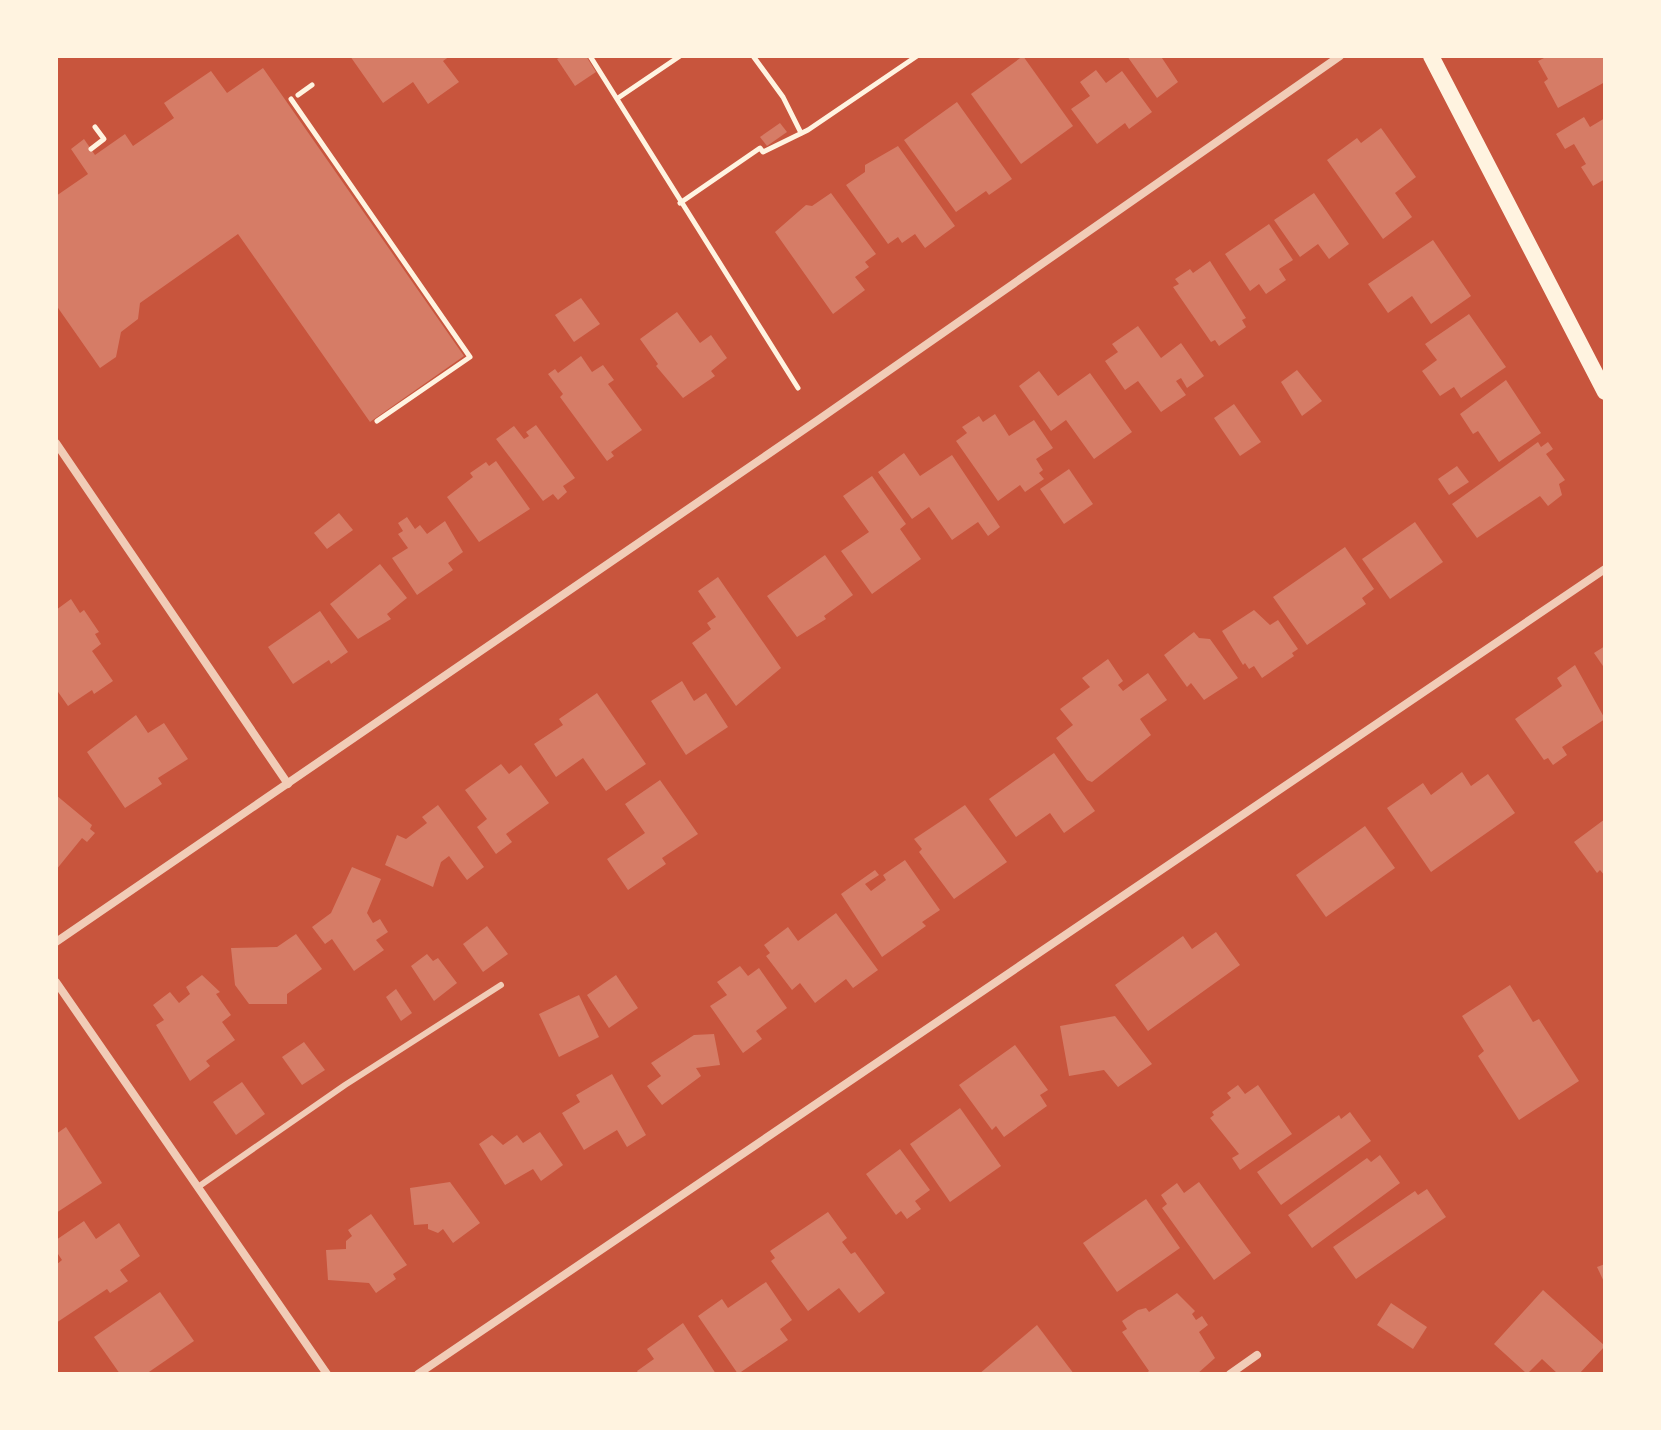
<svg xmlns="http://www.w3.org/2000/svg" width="1661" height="1430" font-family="'Roboto Condensed',sans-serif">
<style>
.building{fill:#d67c66}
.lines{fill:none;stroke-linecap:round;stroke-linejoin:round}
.path{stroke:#fff3e0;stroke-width:5}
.service{stroke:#f1ccb7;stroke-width:6}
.minor{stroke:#f1ccb7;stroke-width:8}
.secondary{stroke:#fff3e0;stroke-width:16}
</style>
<rect width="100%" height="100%" fill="#c8553d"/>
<g class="building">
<polygon points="350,56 450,56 443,61 459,82 428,104 413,82 383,103"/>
<polygon points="563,56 586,56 596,72 575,86 557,59"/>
<polygon points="1023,56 1073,126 1021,164 971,94"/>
<polygon points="1127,56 1164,56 1162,58 1178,82 1157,98"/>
<polygon points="1548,56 1605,56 1605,82 1558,108 1544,82 1548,79 1538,61"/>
<polygon points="263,68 464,356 370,422 238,234 140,303 138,319 121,332 116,357 100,368 56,305 56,196 88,174 71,149 84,139 95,155 125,134 133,146 174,118 164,103 211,71 227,93"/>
<polygon points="1096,70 1106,83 1122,71 1152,112 1129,129 1125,123 1097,144 1071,109 1090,96 1080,82"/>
<polygon points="957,102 1012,179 989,195 986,191 956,212 904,140"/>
<polygon points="1584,117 1590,127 1605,118 1605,179 1593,186 1581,167 1586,164 1574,144 1565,149 1556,134"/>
<polygon points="780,123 787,132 767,146 760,137"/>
<polygon points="1381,128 1416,177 1395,193 1412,217 1383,239 1327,160 1357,138 1361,143"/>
<polygon points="898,146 955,226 925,248 915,234 902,243 898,237 888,244 846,185 865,172 865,165"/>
<polygon points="831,193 876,254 865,262 869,267 855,277 865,290 833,314 775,232 806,205 812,206"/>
<polygon points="1314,193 1349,244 1329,259 1318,244 1300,257 1274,220"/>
<polygon points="1269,224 1293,260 1279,269 1286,280 1266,294 1259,284 1250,291 1225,254"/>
<polygon points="1433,240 1471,296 1431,324 1412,296 1388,313 1368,284"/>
<polygon points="1210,261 1246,318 1242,320 1246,327 1219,346 1215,340 1211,342 1173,287 1179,284 1175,279 1190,269 1193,273"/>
<polygon points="581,298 600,324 574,342 555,315"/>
<polygon points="677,312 700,343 711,335 727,358 711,371 715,376 683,398 656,366 658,364 640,339"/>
<polygon points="1469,314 1506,367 1461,398 1454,387 1440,396 1422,371 1437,360 1425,344"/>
<polygon points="1138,326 1161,358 1181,343 1204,376 1187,388 1181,378 1176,381 1186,395 1161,412 1138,381 1125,390 1105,361 1118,352 1112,344"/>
<polygon points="581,356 592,372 603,365 614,380 608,384 642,430 611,452 614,456 607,461 560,397 563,394 548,374 555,369 558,373"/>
<polygon points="1297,370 1322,401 1302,416 1281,382"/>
<polygon points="1039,371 1058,396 1090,373 1132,432 1094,459 1066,420 1051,431 1019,386"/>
<polygon points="1506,380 1541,433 1499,462 1478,431 1473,434 1460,414"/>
<polygon points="1234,404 1261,442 1240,456 1214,418"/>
<polygon points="995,414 1009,436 1034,420 1053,448 1036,459 1043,470 1039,473 1044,479 1025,492 1020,485 998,501 956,441 967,433 962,427 979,416 983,422"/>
<polygon points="536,425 575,478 563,486 567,492 558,500 553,494 543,501 496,439 514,426 524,439 529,436 526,432"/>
<polygon points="1538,442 1541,447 1548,442 1553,449 1546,454 1565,480 1559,484 1562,495 1548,506 1540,496 1477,538 1452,504"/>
<polygon points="904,453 920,476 952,455 1000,527 988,536 978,522 952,540 929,507 912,519 878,472"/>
<polygon points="496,461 530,509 479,542 447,497 473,477 470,473 486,462 489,466"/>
<polygon points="1457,466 1469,482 1449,495 1438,479"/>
<polygon points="1069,469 1093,504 1064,524 1040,489"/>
<polygon points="872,476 906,524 900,529 921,559 872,594 841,551 869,532 843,496"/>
<polygon points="339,513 353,530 327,549 314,533"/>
<polygon points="407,517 415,529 420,525 427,534 445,521 463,552 448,563 453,570 417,595 392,558 408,548 398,534 403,531 398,523"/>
<polygon points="1415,522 1443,562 1390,599 1362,559"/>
<polygon points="1345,547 1374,589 1362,598 1366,604 1307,645 1273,597"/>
<polygon points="825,555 853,595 824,616 826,619 797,637 767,596"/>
<polygon points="380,564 407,598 387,614 391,619 358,639 330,604"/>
<polygon points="718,577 781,668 736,706 692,643 711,629 707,623 716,617 698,591"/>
<polygon points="71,599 80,613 84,610 99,632 95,634 101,644 92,651 113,681 94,694 92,690 68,706 56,689 56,610"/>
<polygon points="1254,610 1270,625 1278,620 1298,649 1292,653 1294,656 1262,678 1254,666 1249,669 1245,663 1243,665 1222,631"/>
<polygon points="320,611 348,652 331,664 329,660 293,684 268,647"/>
<polygon points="1194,632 1199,638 1210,639 1238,678 1204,700 1191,683 1187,687 1164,655"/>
<polygon points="1605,646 1605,669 1594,653"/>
<polygon points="1108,659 1123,681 1118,685 1123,691 1148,673 1167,700 1140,719 1151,735 1092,782 1087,780 1056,738 1073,725 1060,709 1090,687 1082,678"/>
<polygon points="1575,665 1605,719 1562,747 1567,755 1553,765 1548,758 1544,760 1515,719 1562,686 1557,678"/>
<polygon points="682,681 694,701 706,693 728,727 686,755 651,701"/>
<polygon points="597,693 646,764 606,791 583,758 556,777 534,744 563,725 559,719"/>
<polygon points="136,715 148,733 164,723 188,759 158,778 162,784 125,808 87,752"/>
<polygon points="1054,753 1095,811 1064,833 1050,813 1016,837 989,799"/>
<polygon points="501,764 509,774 521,765 549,803 506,834 512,842 496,854 477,827 487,819 465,790"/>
<polygon points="1462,772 1471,786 1488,774 1515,813 1431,872 1387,808 1423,783 1431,795"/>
<polygon points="660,780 698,834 662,858 666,864 628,890 607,859 645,833 625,804"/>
<polygon points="56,795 92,825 90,829 95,833 87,842 82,838 56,870"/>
<polygon points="438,805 484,867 467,880 449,856 441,862 433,887 385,865 397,835 406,839 427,823 422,817"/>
<polygon points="965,805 1007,862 954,899 919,852 922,849 914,839"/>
<polygon points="1605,819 1605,876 1600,870 1597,873 1574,842"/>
<polygon points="1365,826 1395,868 1326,917 1296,875"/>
<polygon points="905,860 940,910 922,922 926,926 882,957 841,894 875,870 879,875 865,884 871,891 886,880 883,875"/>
<polygon points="352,867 381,879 367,913 373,923 380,919 388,932 376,940 384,950 354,971 332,939 325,944 312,927 331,913"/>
<polygon points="836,913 878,970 853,988 846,979 815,1003 800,983 792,990 766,956 770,953 764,945 788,927 798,941"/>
<polygon points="487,926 508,954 483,972 463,944"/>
<polygon points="1216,932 1240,965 1148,1031 1115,985 1183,936 1192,949"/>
<polygon points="296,934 322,969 287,994 287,1004 249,1004 235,985 231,948 277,947"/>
<polygon points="427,954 433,961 438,958 457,983 434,1001 411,966"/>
<polygon points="740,966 748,976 759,968 787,1008 756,1031 762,1039 743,1053 710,1006 727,995 717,982"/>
<polygon points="202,975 220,992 216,994 231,1015 222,1022 235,1040 206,1061 210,1066 190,1081 156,1025 164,1020 153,1005 170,992 179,1003 190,994 186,987"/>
<polygon points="616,975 638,1008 609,1028 587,995"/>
<polygon points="1510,985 1533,1022 1539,1019 1579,1081 1519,1120 1478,1056 1484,1051 1462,1016"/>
<polygon points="396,989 412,1013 401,1021 386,997"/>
<polygon points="579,995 599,1037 559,1057 539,1014"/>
<polygon points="1115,1016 1152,1064 1118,1087 1104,1070 1069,1076 1060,1026"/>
<polygon points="714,1034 720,1065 696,1068 701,1076 662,1105 647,1086 661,1076 651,1063 694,1035"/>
<polygon points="304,1042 325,1070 302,1085 282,1057"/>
<polygon points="1015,1045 1048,1090 1040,1095 1047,1106 1004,1137 996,1126 992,1130 959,1085"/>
<polygon points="612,1074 646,1135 627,1147 617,1130 584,1150 562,1113 580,1102 576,1095"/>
<polygon points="242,1082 265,1114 236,1135 213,1102"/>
<polygon points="1238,1085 1245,1094 1258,1085 1292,1134 1240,1170 1232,1158 1239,1154 1210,1118 1214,1115 1212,1112 1231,1098 1227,1093"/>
<polygon points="960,1108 1001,1166 950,1202 910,1144"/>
<polygon points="1350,1112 1371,1141 1281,1205 1257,1172 1339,1115 1341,1119"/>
<polygon points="66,1127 102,1183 56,1213 56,1134"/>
<polygon points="540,1132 563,1165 541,1181 533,1169 505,1185 479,1144 492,1135 503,1145 517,1135 523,1143"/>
<polygon points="900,1149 930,1190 915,1201 921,1209 907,1219 901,1211 896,1215 866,1174"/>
<polygon points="1380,1155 1400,1183 1312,1248 1288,1215 1367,1158 1371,1162"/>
<polygon points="450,1182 480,1223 453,1243 443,1229 438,1233 428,1229 428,1224 414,1225 410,1188"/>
<polygon points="1199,1182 1251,1253 1214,1280 1162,1208 1167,1204 1161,1195 1177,1183 1184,1193"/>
<polygon points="1427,1189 1446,1217 1356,1279 1333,1247 1415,1191 1418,1195"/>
<polygon points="1146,1199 1180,1248 1117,1292 1083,1243"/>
<polygon points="828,1212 847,1238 842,1242 851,1254 855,1252 885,1293 859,1313 839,1288 808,1311 771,1261 775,1258 770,1251"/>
<polygon points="371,1214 407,1265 393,1274 396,1279 376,1293 369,1283 328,1280 326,1250 346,1249 346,1241 352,1236 348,1230"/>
<polygon points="84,1221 96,1239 119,1223 140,1256 120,1270 128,1281 110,1293 107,1289 56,1323 56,1265 62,1260 56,1251 56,1240"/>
<polygon points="1605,1264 1605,1284 1597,1267"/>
<polygon points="766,1282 792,1320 780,1329 788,1340 738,1374 698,1316 722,1299 728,1308"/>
<polygon points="1543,1290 1605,1346 1579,1374 1558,1374 1542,1359 1527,1374 1494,1344"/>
<polygon points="160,1292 194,1341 146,1374 120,1374 94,1337"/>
<polygon points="1177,1293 1195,1311 1192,1314 1196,1320 1202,1316 1208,1325 1199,1332 1215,1358 1197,1374 1145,1374 1149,1371 1122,1332 1127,1329 1122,1321 1138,1310 1146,1308 1149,1312"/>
<polygon points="1391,1303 1427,1327 1413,1349 1377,1325"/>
<polygon points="683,1323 716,1374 639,1374 637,1371 654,1359 647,1349"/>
<polygon points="1037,1325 1074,1374 979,1374"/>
</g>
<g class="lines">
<g class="path">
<polyline points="590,56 798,388"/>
<polyline points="753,56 783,97 801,133"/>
<polyline points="298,95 312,85"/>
<polyline points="618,98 680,56"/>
<polyline points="291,99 470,357 377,421"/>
<polyline points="91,149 104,139 95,127"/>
<polyline points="680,203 760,148 763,152 808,130 917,56"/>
</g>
<polyline class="service" points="198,1187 345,1085 501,985"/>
<g class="minor">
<polyline points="56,443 288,784"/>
<polyline points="56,942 818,420 1340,56"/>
<polyline points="56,982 327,1374"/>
<polyline points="418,1374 1605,569"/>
<polyline points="1230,1374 1257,1355"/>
</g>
<polyline class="secondary" points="1431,56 1605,392"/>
</g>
<rect width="1661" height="1430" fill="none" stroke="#fff3e0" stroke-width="116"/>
</svg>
